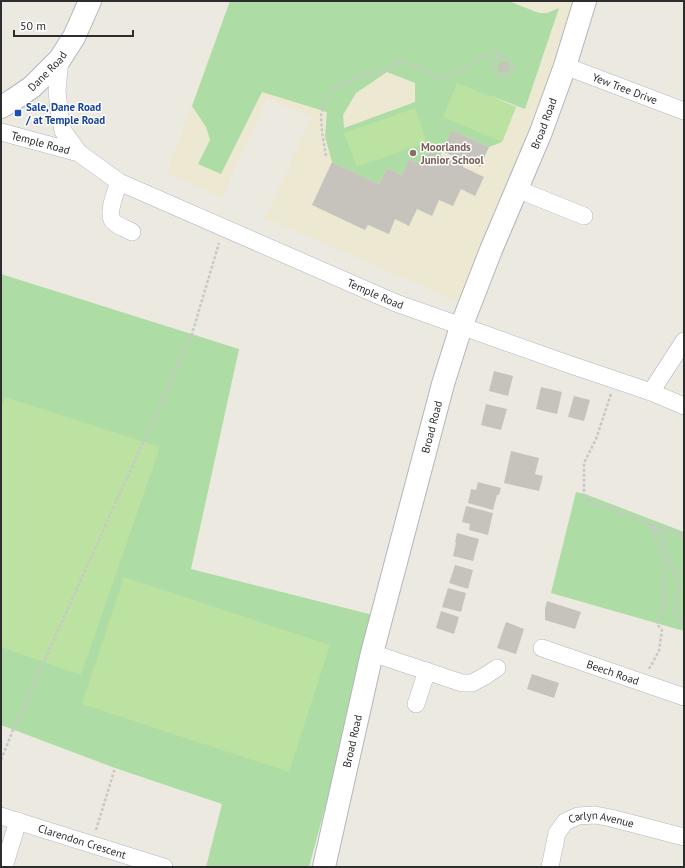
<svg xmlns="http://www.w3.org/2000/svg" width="685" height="868" font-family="'PT Sans',sans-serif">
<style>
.education{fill:#ece8d2}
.green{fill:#addca4;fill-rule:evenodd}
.pitch{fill:#bbe2a1}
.building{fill:#c5c3bc}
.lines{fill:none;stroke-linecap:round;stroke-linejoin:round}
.street-casing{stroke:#b4b4bf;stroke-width:18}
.secondary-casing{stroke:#b4b4bf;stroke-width:24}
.path{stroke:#c8c8c8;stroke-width:2.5;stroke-dasharray:3 2;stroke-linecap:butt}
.street{stroke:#fff;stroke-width:17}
.secondary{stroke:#fff;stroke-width:22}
.transit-dot{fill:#1a4fb4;stroke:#fff;stroke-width:1.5}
.education-dot{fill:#8d6e63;stroke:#fff;stroke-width:1.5}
.labels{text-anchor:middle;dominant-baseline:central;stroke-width:3;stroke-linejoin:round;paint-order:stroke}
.street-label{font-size:11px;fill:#2d2d2d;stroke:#fff}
.transit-label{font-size:11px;font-weight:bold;fill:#164399;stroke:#fff;text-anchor:start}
.education-label{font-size:11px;font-weight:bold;fill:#785e54;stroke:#fff;text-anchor:start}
</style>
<rect width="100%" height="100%" fill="#ece9e1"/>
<polygon class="education" points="230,1 584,1 464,304 265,218 312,117 267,98 222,198 167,173"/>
<g class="green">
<path d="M230 1H508L539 13H547L559 8 525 109 486 94 516 107 502 142 489 147 452 130 440 156 430 151 423 165 409 159 402 175 387 168 379 184 332 162 325 136 327 112 262 92 221 174 198 164 210 140 206 127 192 106ZM387 72 415 83V102L344 128 343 115 356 93Z"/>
<polygon points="1,274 239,349 191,569 377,616 309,867 206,867 222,804 115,768 1,725"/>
<polygon points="576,492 585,494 684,532 684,631 551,593"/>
</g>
<g class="pitch">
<polygon points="457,83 516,107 502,142 443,117"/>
<polygon points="415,108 427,142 357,167 344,133"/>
<polygon points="5,397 160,447 81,675 1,647 1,409"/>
<polygon points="124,577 330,645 289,772 82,704"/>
</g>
<g class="building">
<polygon points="502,61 508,62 510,69 506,73 499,72 497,66"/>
<polygon points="452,130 489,147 480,167 466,160 463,167 484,177 475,196 461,189 453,206 439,200 432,216 417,209 409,226 395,219 389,234 368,225 365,230 312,205 332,162 379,184 387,168 402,175 409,159 423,165 430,151 453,161 455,157 442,151"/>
<polygon points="494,371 513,376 508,396 489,391"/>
<polygon points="541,387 562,392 557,414 536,409"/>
<polygon points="574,396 590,400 584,421 568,417"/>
<polygon points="486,404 507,409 501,430 481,425"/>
<polygon points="511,451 539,458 535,474 543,476 539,491 504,483"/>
<polygon points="478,482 501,488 499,495 497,495 493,510 468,503 471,489 476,490"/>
<polygon points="466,506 493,513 488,535 469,530 470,524 462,522"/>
<polygon points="457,533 479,539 473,561 453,556 456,543 455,542"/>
<polygon points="455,565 473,570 468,589 449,583"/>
<polygon points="448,588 466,593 461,612 442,607"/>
<polygon points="547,601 581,612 575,629 545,620 545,609"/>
<polygon points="441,611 459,617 454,634 436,628"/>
<polygon points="506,622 524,629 516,654 497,648"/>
<polygon points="532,674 559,683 554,698 527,689"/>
</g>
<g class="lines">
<g class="street-casing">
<g id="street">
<polyline points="60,59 57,91 59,110 63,131 79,153"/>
<path id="s1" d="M565 66 684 111"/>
<path id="s2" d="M1 132 79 153 119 182 396 303 571 365 651 392 684 406"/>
<path d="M119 182C116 192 105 216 115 223 120 227 127 229 132 232"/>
<polyline points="517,189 584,216"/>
<polyline points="651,392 684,341"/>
<path id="s3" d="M542 648 684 697"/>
<polyline points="372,653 462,683 472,683 485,676 497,668"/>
<polyline points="416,704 427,671"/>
<path id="s4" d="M1 816 164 867"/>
<polyline points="4,867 18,821"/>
<path id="s5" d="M550 867 557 833 565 822 578 816 595 815 611 818 684 837"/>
</g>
</g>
<g class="secondary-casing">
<g id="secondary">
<path id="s6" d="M1 107 13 100 32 87 60 59 74 37 90 1"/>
<path id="s7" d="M324 867 372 653 443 384 461 327 491 250 541 132 565 66 585 1"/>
</g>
</g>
<g class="path">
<polyline points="326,156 322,132 321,115 326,99 334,88 347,81 389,68 402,60 439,78 450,76 482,57 496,53 509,57 514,67 511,74 504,78 496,75 493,69 495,61 503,55"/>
<polyline points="611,394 596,439 584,463 584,499 684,537"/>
<polyline points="652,526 663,537 679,587 674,610 679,619 684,622"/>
<polyline points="649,669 659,651 662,630 657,624 665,598 663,556 650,525"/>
<polyline points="1,760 13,730 192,334 219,243"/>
<polyline points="96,830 115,768"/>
</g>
<use href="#street" class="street"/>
<use href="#secondary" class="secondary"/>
</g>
<rect class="transit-dot" x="14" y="109" width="8" height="8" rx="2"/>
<circle class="education-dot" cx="413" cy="153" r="4"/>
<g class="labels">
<g class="street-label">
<text stroke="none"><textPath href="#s6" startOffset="59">Dane Road</textPath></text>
<text stroke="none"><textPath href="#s1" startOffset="64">Yew Tree Drive</textPath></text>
<text stroke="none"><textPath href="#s7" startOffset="777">Broad Road</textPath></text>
<text stroke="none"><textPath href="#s2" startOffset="41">Temple Road</textPath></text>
<text stroke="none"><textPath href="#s2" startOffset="410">Temple Road</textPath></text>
<text stroke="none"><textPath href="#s7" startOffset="453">Broad Road</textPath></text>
<text stroke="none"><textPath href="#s3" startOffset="75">Beech Road</textPath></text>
<text stroke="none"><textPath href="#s7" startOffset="129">Broad Road</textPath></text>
<text stroke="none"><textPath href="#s5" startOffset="86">Carlyn Avenue</textPath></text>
<text stroke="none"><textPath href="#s4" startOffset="85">Clarendon Crescent</textPath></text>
</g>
<g class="transit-label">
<text x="26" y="107">Sale, Dane Road<tspan x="26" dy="13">/ at Temple Road</tspan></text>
</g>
<g class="education-label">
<text x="421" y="147">Moorlands<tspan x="421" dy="13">Junior School</tspan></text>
</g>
</g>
<rect width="685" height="868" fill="none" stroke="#2d2d2d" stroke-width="4"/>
<path d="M14 30v6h119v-6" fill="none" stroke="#2d2d2d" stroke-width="2"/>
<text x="20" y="30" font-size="12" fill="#2d2d2d" stroke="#ffffff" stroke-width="3" paint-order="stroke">50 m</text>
</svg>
